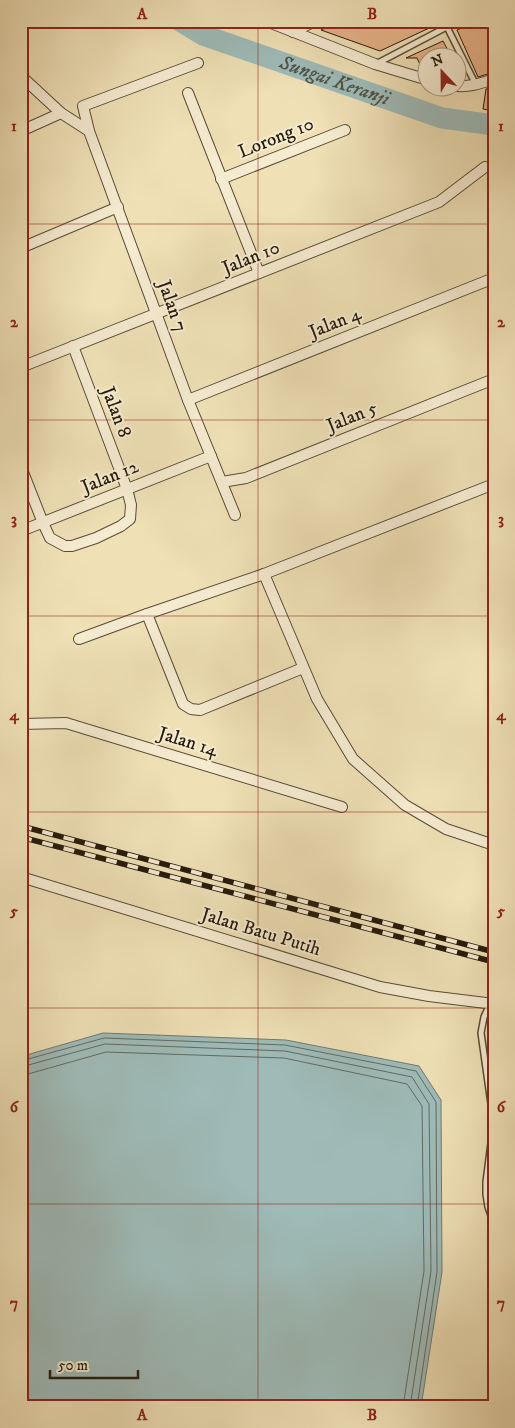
<svg xmlns="http://www.w3.org/2000/svg" width="515" height="1428" font-family="'IM FELL DW Pica',serif">
<style>
.water{fill:#9ebbb8;stroke:#6e7b73}
.lines{fill:none;stroke-linecap:round;stroke-linejoin:round}
.shore{stroke:#626a62;stroke-width:1}
.river{stroke:#9ebbb8;stroke-width:21}
.building{fill:#e8b38a;stroke:#251a0b}
.service-casing{stroke:#584c36;stroke-width:8}
.minor-casing{stroke:#584c36;stroke-width:12}
.service{stroke:#f5ebd0;stroke-width:5}
.minor{stroke:#f5ebd0;stroke-width:10}
.rail-casing{stroke:#251a0b;stroke-width:5.5}
.rail{stroke:#f5ebd0;stroke-width:4;stroke-dasharray:11;stroke-linecap:butt}
.grid{fill:none;stroke:#8f2418;stroke-width:1;stroke-opacity:0.55}
.labels{text-anchor:middle;dominant-baseline:central;stroke-width:4;stroke-linejoin:round;paint-order:stroke}
.street-label{font-size:19px;fill:#251a0b;stroke:#f5ebd0}
.water-label{font-size:20px;font-style:italic;fill:#4f5248;stroke:#f5ebd0}
.neatline{fill:none;stroke:#8f2418;stroke-width:2}
.grid-label{font-size:16px;text-anchor:middle;font-weight:bold;fill:#8f2418}
</style>
<rect width="100%" height="100%" fill="#efe0b6"/>
<filter id="stains"><feTurbulence type="fractalNoise" baseFrequency=".004" numOctaves="4"/><feColorMatrix values="0 0 0 0 .2 0 0 0 0 .09 0 0 0 0 .02 0 0 0 .5 -.17"/></filter>
<radialGradient id="worn" r=".72"><stop offset=".6" stop-color="#630" stop-opacity="0"/><stop offset="1" stop-color="#630" stop-opacity=".3"/></radialGradient>
<polygon class="water" points="103,1033 286,1040 419,1066 441,1100 442,1272 421,1407 21,1407 21,1058 23,1056"/>
<g class="lines">
<g class="shore">
<polyline points="21,1061 104,1038 285,1045 416,1071 436,1102 437,1272 417,1407"/>
<polyline points="21,1067 105,1044 285,1051 412,1077 429,1104 431,1271 410,1407"/>
<polyline points="21,1074 28,1074 106,1052 284,1058 407,1084 422,1106 424,1271 403,1407"/>
</g>
<path class="river" id="s1" d="M180 21 203 35 442 118 494 125"/>
</g>
<g class="building">
<polygon points="339,21 440,21 440,23 380,51 321,30"/>
<polygon points="476,21 494,21 494,72 478,77 457,30"/>
<polygon points="443,41 452,58 428,58 428,73 423,71 417,58 406,58"/>
<polygon points="494,86 494,111 483,109 486,89"/>
</g>
<g class="lines">
<g class="service-casing">
<g id="service">
<polyline points="444,21 476,85"/>
<polyline points="376,64 458,21"/>
<polyline points="490,1004 484,1017 481,1033 492,1111 491,1143 486,1182 486,1194 488,1207 494,1224"/>
</g>
</g>
<g class="minor-casing">
<g id="minor">
<polyline points="266,21 375,64 428,80"/>
<polyline points="293,32 315,21"/>
<polyline points="198,63 83,106 89,131 188,400 235,515"/>
<polyline points="21,76 61,113 89,131"/>
<path d="M458 86C471 87 481 83 494 79"/>
<polyline points="188,93 259,273"/>
<polyline points="21,131 61,113"/>
<polyline points="221,179 345,130"/>
<polyline points="21,248 118,207"/>
<polyline points="21,367 439,202 485,167"/>
<polyline points="188,400 494,278"/>
<polyline points="21,467 43,523 50,538 65,546 72,546 96,538 121,526 130,519 131,505 127,489 73,346"/>
<polyline points="222,482 246,478 494,379"/>
<polyline points="21,531 211,456"/>
<polyline points="264,574 317,699 353,759 405,805 446,829 494,845"/>
<polyline points="147,614 183,704 191,709 200,710 303,668"/>
<polyline points="79,639 147,614 264,574 494,484"/>
<polyline points="21,724 66,723 342,807"/>
<polyline points="21,877 380,987 429,996 494,1004"/>
</g>
</g>
<use href="#service" class="service"/>
<use href="#minor" class="minor"/>
<g class="rail-casing">
<g id="rail">
<polyline points="21,826 494,952"/>
<polyline points="21,837 494,962"/>
</g>
</g>
<use href="#rail" class="rail"/>
</g>
<path class="grid" d="M258 21V1407M21 224H494M21 420H494M21 616H494M21 812H494M21 1008H494M21 1204H494"/>
<g class="labels">
<g class="street-label">
<text transform="translate(276 138) rotate(-22)">Lorong 10</text>
<text transform="translate(251 258) rotate(-22)">Jalan 10</text>
<text transform="translate(172 306) rotate(70)">Jalan 7</text>
<text transform="translate(335 323) rotate(-22)">Jalan 4</text>
<text transform="translate(116 412) rotate(69)">Jalan 8</text>
<text transform="translate(352 417) rotate(-22)">Jalan 5</text>
<text transform="translate(110 477) rotate(-22)">Jalan 12</text>
<text transform="translate(188 742) rotate(17)">Jalan 14</text>
<text transform="translate(261 932) rotate(17)">Jalan Batu Putih</text>
</g>
<g class="water-label">
<text stroke="none"><textPath href="#s1" startOffset="166">Sungai Keranji</textPath></text>
</g>
</g>
<rect width="515" height="1428" fill="none" stroke="#efe0b6" stroke-width="55"/>
<g transform="translate(442 72) rotate(338)"><circle r="24" fill="#f5ebd0" stroke="#a29781"/>
<path d="M0-4L9 19L0 12L-9 19Z" fill="#8f2418"/>
<text y="-8" font-size="14" font-weight="bold" text-anchor="middle" fill="#251a0b">N</text>
</g>
<path d="M50 1370v8h88v-8" fill="none" stroke="#251a0b" stroke-width="2.5"/>
<text x="58" y="1370" font-size="15" fill="#251a0b" stroke="#f5ebd0" stroke-width="4" paint-order="stroke">50 m</text>
<rect x="28" y="28" width="460" height="1372" class="neatline"/>
<g class="grid-label">
<text x="142" y="19">A</text>
<text x="372" y="19">B</text>
<text x="14" y="131">1</text>
<text x="501" y="131">1</text>
<text x="14" y="327">2</text>
<text x="501" y="327">2</text>
<text x="14" y="524">3</text>
<text x="501" y="524">3</text>
<text x="14" y="720">4</text>
<text x="501" y="720">4</text>
<text x="14" y="916">5</text>
<text x="501" y="916">5</text>
<text x="14" y="1112">6</text>
<text x="501" y="1112">6</text>
<text x="14" y="1308">7</text>
<text x="501" y="1308">7</text>
<text x="142" y="1420">A</text>
<text x="372" y="1420">B</text>
</g>
<rect width="100%" height="100%" filter="url(#stains)"/>
<rect width="100%" height="100%" fill="url(#worn)"/>
</svg>
